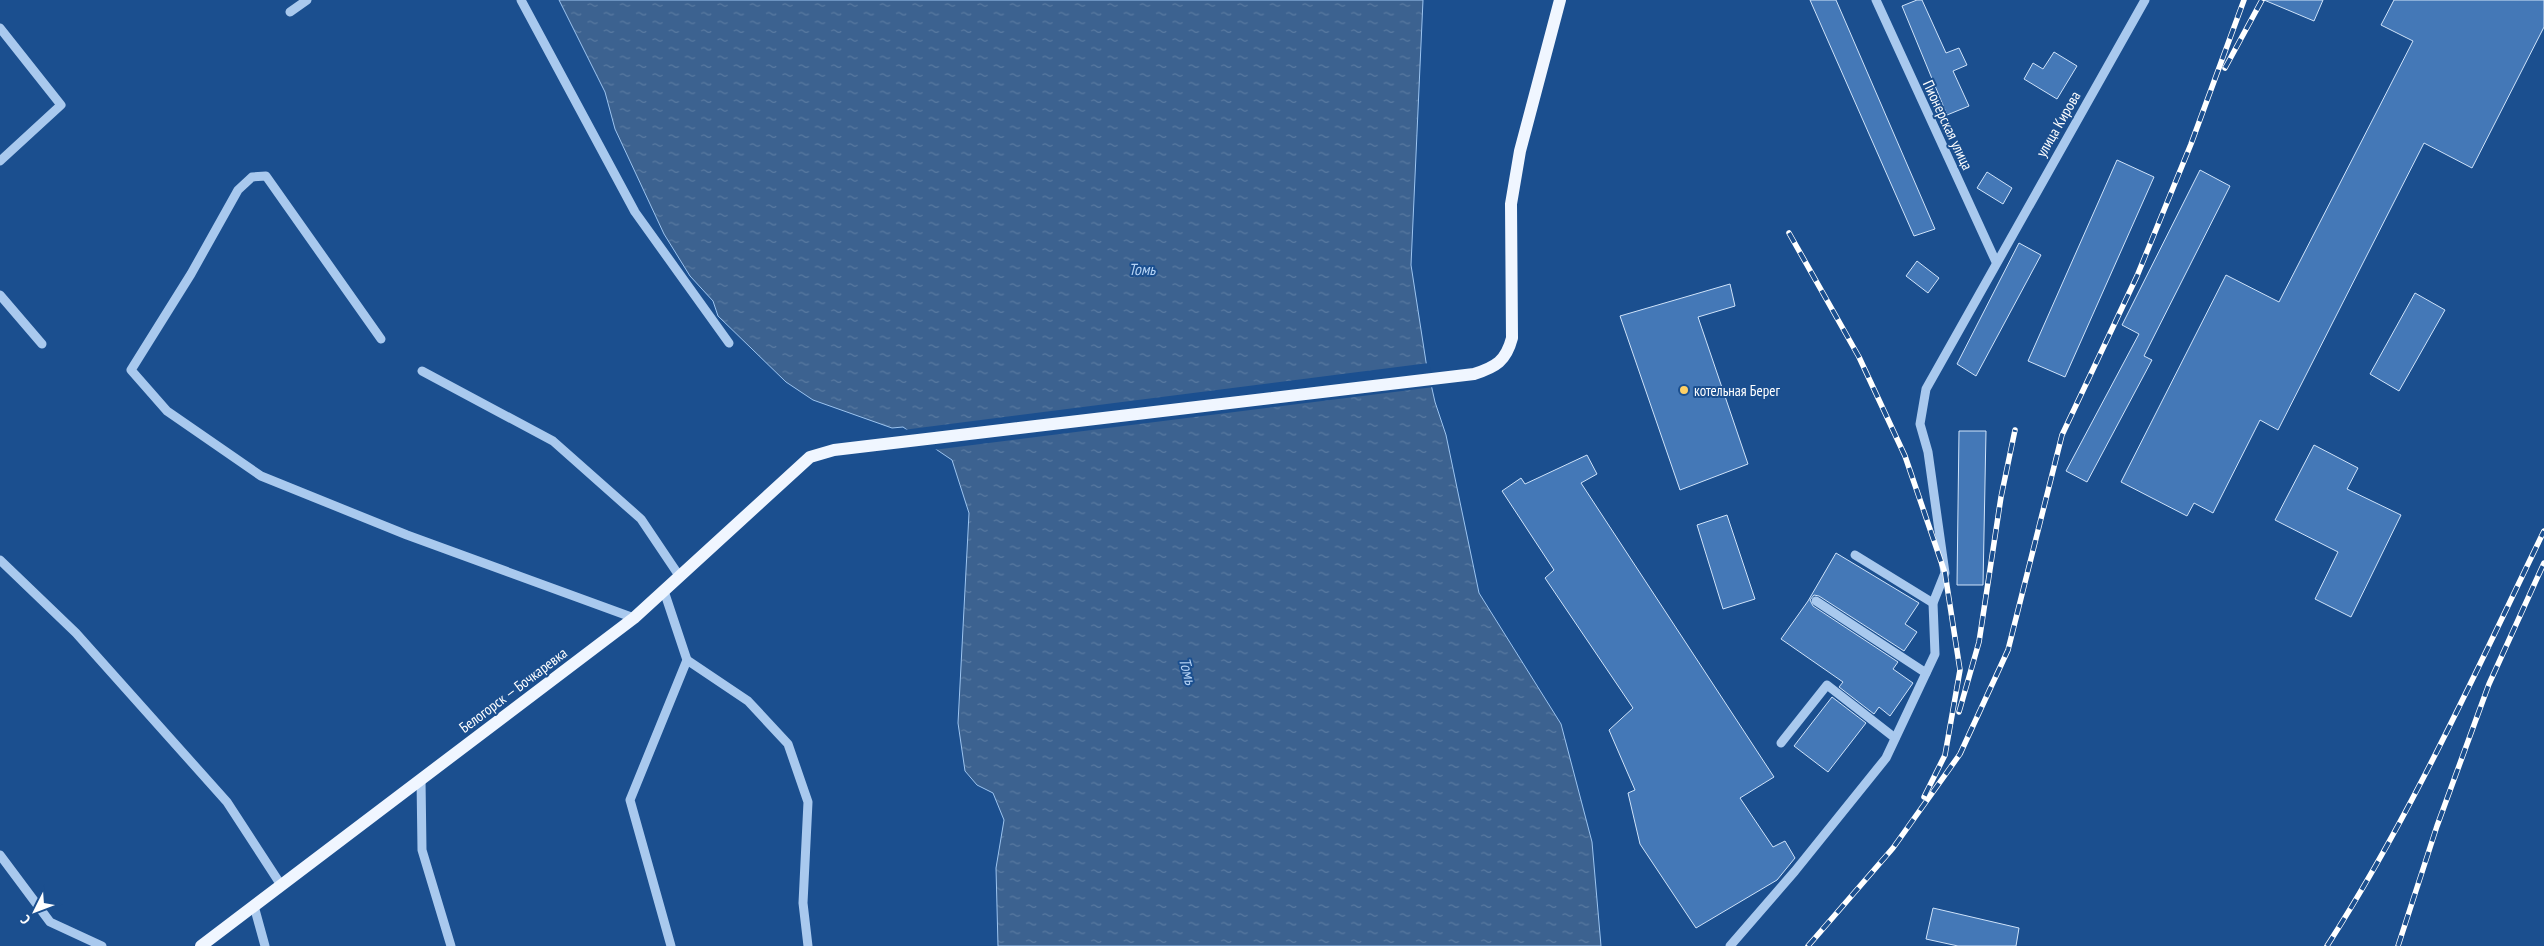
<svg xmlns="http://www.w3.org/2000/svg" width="2544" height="946" font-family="'PT Sans Narrow',sans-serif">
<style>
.water{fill:url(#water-ripples);stroke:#9cc4f0}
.pier{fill:#1b4f8f}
.building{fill:#4478b7;stroke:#cfe3fa}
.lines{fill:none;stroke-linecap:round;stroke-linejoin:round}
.minor{stroke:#a9c9ee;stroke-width:9}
.major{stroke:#f0f6ff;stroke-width:12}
.rail-casing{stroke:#fff;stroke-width:5.5}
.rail{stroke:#1b4f8f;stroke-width:4;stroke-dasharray:11;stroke-linecap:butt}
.poi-dot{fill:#ffd166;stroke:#1b4f8f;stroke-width:2}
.labels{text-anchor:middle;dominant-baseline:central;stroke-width:4;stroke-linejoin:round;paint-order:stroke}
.street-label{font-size:15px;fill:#fff;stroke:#1b4f8f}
.poi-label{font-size:15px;fill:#fff;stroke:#1b4f8f;text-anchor:start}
.water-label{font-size:16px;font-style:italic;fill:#b5d3f5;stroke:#1b4f8f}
</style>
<defs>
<pattern id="water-ripples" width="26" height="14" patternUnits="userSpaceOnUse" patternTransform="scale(1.25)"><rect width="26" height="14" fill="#3c6290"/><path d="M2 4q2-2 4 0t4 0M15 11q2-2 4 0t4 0" fill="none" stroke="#597aa1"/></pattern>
</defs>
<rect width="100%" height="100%" fill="#1b4f8f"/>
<polygon class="water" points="559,0 1423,0 1411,265 1426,362 1435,402 1446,435 1479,593 1561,724 1592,842 1601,946 998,946 996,868 1004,820 993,793 977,785 965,771 958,723 969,513 952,460 903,427 892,428 813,400 786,382 718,316 713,301 690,276 664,234 615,129 605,92"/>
<polygon class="pier" points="1429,363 1434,387 933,450 903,430"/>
<g class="building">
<polygon points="1810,0 1836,0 1935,229 1914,236"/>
<polygon points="1917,0 1922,0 1946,53 1959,48 1967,65 1953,71 1969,106 1947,115 1902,6"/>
<polygon points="2264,0 2323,0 2314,21"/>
<polygon points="2394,0 2544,0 2544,27 2472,168 2424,143 2278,430 2260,420 2213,513 2194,503 2187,516 2121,482 2226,275 2279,302 2413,41 2381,25"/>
<polygon points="2054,52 2077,66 2057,99 2024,79 2033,63 2043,69"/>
<polygon points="2117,160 2154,177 2065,377 2028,361"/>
<polygon points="2200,170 2230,186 2144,356 2152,360 2087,482 2066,471 2139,334 2122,325"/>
<polygon points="1987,172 2012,188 2003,204 1977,188"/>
<polygon points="2019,243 2041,255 1976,376 1957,364"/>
<polygon points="1917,261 1939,278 1928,293 1906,276"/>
<polygon points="1730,284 1735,306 1698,317 1748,464 1680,490 1620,316"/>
<polygon points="2415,293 2445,310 2399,391 2370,374"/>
<polygon points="1959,431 1986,431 1983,585 1957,585"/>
<polygon points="2314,445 2358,468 2347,489 2401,515 2351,617 2315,599 2338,552 2275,520"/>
<polygon points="1587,455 1597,474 1581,483 1774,777 1740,798 1773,847 1785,841 1795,858 1777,880 1696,928 1640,844 1628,793 1635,790 1609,730 1633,708 1545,578 1554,570 1502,491 1521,478 1525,484"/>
<polygon points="1727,515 1755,599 1723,609 1697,525"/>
<polygon points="1836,553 1919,603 1905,624 1917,632 1904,651 1819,596 1814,595 1810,600 1813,606 1898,662 1893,669 1913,683 1890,716 1879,707 1874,714 1839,687 1843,682 1781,639 1808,601"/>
<polygon points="1832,697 1866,723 1828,772 1794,746"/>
<polygon points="1933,908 2019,928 2016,946 1958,946 1926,939"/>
</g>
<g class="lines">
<g class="minor">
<polyline points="521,0 635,212 729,343"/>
<polyline points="1876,0 1996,262"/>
<polyline points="290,12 307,0"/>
<polyline points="0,28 61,105 0,161"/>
<polyline points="0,295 42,344"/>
<polyline points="381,339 266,176 252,177 238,190 191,274 131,370 167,411 261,476 407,535 634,618"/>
<polyline points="422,371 553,441 641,519 680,577"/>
<polyline points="1855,555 1933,603"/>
<polyline points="0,560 76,633 227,802 281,885"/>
<polyline points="664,591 687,660 630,800 671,946"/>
<polyline points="1816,601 1926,673"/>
<polyline points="687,660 748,701 788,744 808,802 803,903 808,946"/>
<polyline points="1781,743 1827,685 1895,738"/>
<polyline points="421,779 422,850 451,946"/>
<polyline points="0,855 50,922 102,946"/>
<polyline points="254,906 265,946"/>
<polyline points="1730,946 1795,871 1886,758 1935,654 1933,603 1945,573 1928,452 1920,424 1926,389 2145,0"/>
</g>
<path class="major" d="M201 946 634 618 810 457 834 450 1474 374C1496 367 1506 361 1512 338L1511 204 1520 151 1560 0"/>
<g class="rail-casing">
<g id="rail">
<polyline points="2225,68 2262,0"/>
<polyline points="1789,233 1859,357 1905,456 1945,573 1960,670 1945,755 1924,797"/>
<polyline points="1959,712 1979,642 2001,497 2015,430"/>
<polyline points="1808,946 1893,848 1960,754 2008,650 2062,435 2137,276 2191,144 2244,0"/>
<path d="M2327 946C2412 814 2476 671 2544 531"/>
<polyline points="2398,946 2437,826 2489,684 2544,563"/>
</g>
</g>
<use href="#rail" class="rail"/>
</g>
<circle class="poi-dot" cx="1684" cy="390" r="5"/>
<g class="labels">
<g class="street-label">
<text transform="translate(2058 124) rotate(-60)">улица Кирова</text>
<text transform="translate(1948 125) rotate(65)">Пионерская улица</text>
<text transform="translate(513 690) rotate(-37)">Белогорск — Бочкаревка</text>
</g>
<g class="poi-label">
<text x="1694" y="390">котельная Берег</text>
</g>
<g class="water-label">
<text x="1142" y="269">Томь</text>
<text transform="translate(1188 671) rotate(75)">Томь</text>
</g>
</g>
<g transform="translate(35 911) rotate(228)" stroke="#1b4f8f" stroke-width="4" paint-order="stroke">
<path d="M0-4L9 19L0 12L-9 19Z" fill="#ffffff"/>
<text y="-8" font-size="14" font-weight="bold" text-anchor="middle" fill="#ffffff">С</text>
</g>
</svg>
